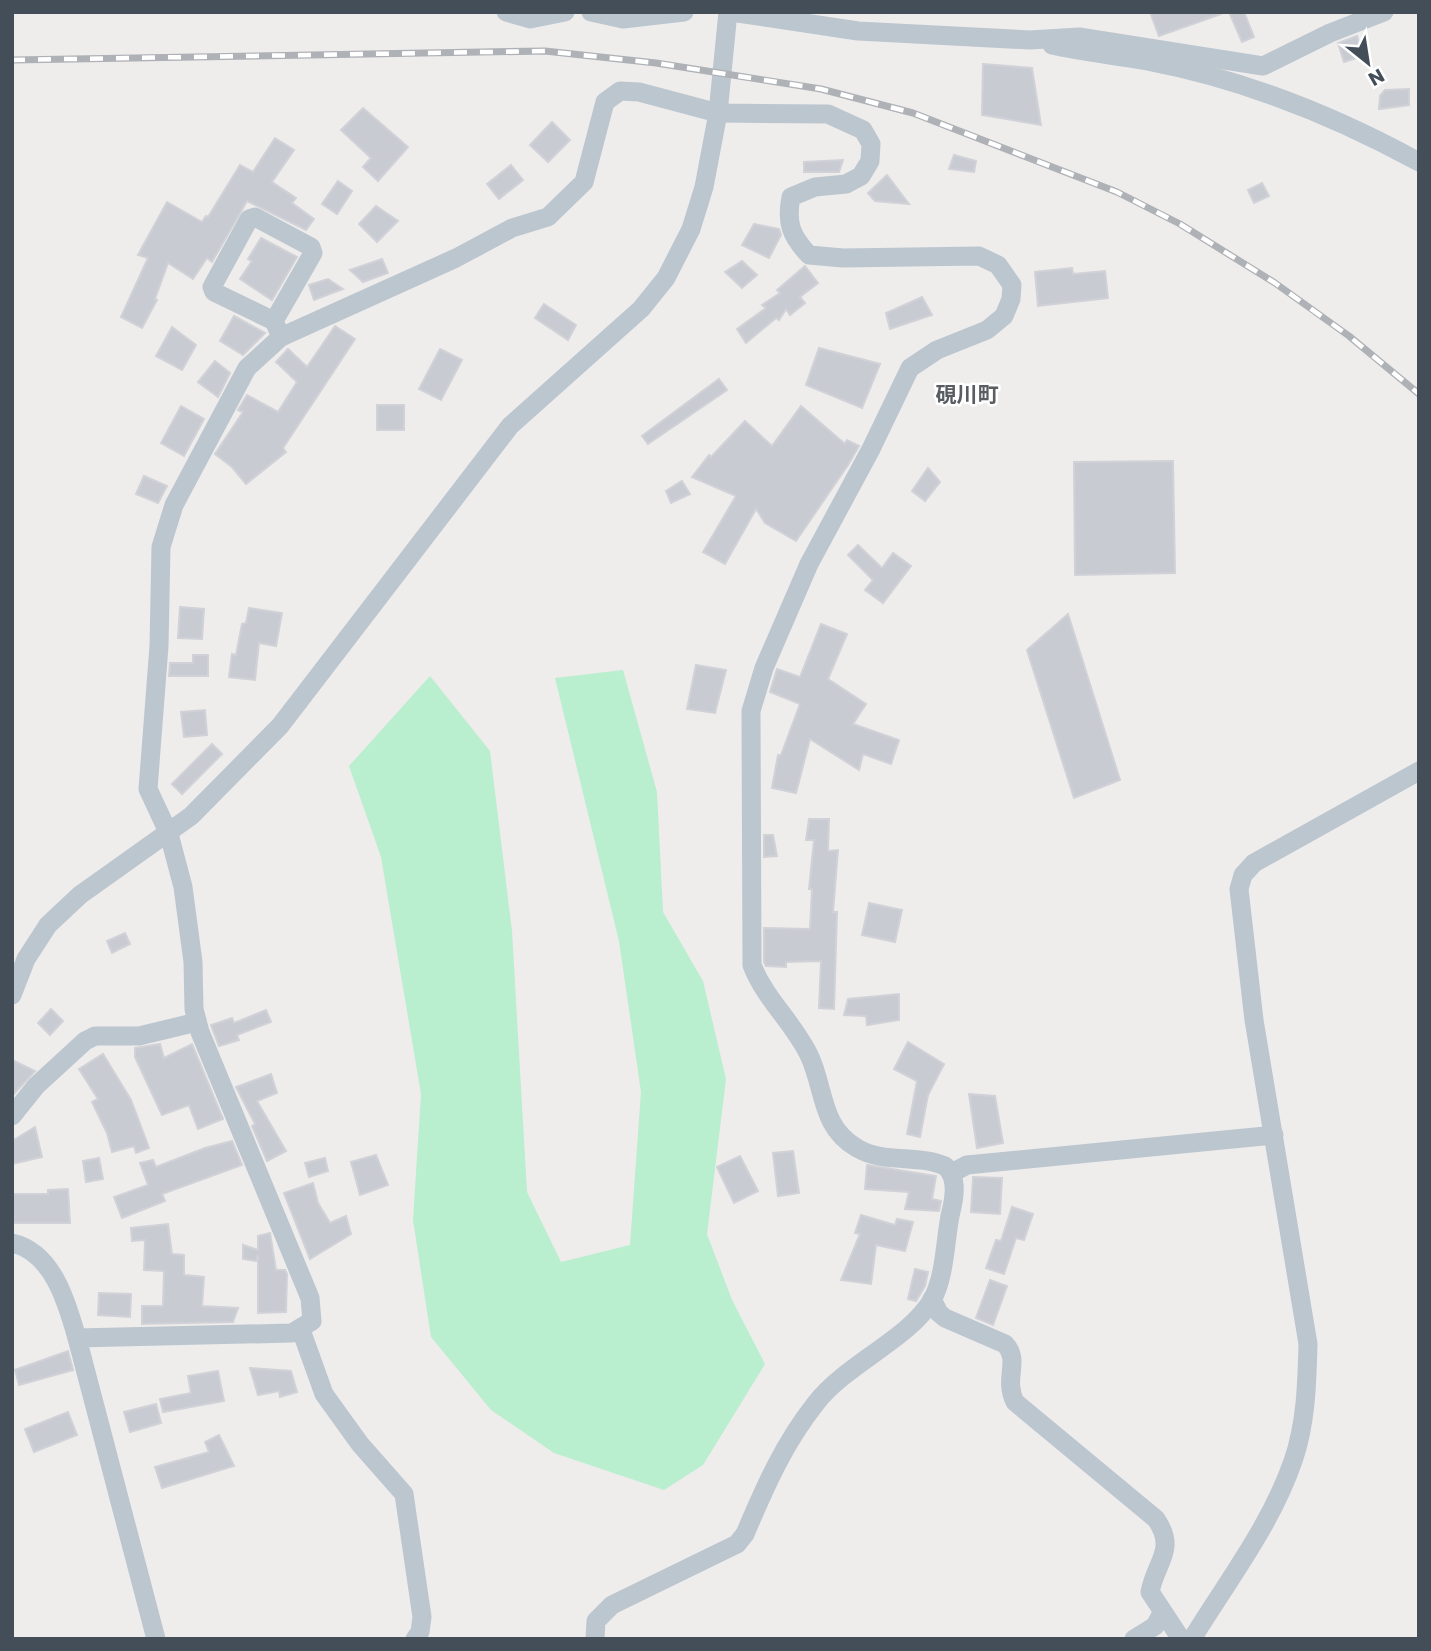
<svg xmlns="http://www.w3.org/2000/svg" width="1431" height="1651" font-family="Poppins,'Noto Sans JP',sans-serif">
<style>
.green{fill:#b9eecf}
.building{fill:#c8cbd1;stroke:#d0d2d8;stroke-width:2}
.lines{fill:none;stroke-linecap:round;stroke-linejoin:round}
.minor{stroke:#bcc6cf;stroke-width:19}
.rail-casing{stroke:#aeb1b6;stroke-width:7}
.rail{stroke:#fff;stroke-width:4.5;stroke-dasharray:13;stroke-linecap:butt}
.labels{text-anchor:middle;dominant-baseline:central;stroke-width:5;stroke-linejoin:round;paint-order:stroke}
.quarter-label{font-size:21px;font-weight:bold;fill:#595c61;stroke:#fff}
</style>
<rect width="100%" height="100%" fill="#efecec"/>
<polygon class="green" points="623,670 657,792 663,912 703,981 726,1079 707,1234 732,1300 765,1364 703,1465 664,1490 554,1453 491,1410 431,1337 413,1220 421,1094 381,857 349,766 430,676 490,751 512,931 527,1192 561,1262 630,1245 641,1092 619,941 555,678"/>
<g class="building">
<polygon points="1150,12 1221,12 1221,14 1159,36"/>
<polygon points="1229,12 1244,12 1254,37 1242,42"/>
<polygon points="1357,36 1363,56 1344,62 1338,43"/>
<polygon points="983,64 1032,68 1041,125 982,115"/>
<polygon points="1409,89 1409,105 1379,109 1380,96 1385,90"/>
<polygon points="363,108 408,147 378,181 363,167 371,158 341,130"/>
<polygon points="552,122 570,140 548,162 530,145"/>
<polygon points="275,138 294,150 272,182 296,198 292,203 314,219 306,230 247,201 212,262 207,258 193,279 168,263 155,299 157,300 142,328 121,317 148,258 138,255 167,202 202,222 206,216 208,217 240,165 253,172"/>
<polygon points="954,155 976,161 974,172 949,169"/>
<polygon points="843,160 839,172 804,172 804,162"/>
<polygon points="511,165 523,180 499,199 487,184"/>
<polygon points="887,175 909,204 875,201 868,193"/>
<polygon points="338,181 352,191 337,214 322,204"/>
<polygon points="1262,183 1269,196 1254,203 1248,190"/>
<polygon points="376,206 398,221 377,242 359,224"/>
<polygon points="754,224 779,229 781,235 769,258 742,245"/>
<polygon points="261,238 297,257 272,300 240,279 252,261 248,259"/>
<polygon points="382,259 388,273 363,282 350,270"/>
<polygon points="742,261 757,275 742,288 725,272"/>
<polygon points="805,266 818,283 800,297 805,303 790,315 786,309 779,320 776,318 746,343 737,329 766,308 762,305 780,293 777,290"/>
<polygon points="1072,268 1073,274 1105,271 1108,298 1038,306 1035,272"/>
<polygon points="328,279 343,289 314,300 309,285"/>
<polygon points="922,297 932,315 890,329 886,313"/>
<polygon points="544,304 576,325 568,340 535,318"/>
<polygon points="234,316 265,333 243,355 220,341"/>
<polygon points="335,326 355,339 283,448 286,452 246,484 232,467 215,454 243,412 238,410 247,395 278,412 297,382 276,362 288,349 307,367"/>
<polygon points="172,327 196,345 182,370 156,356"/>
<polygon points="819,348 880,364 862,408 806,385"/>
<polygon points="440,349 462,360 441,400 419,389"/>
<polygon points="215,361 230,373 218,397 198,382"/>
<polygon points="719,379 727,390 648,444 642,436"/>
<rect x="377" y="405" width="27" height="25"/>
<polygon points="181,406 204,419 184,456 161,443"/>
<polygon points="801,406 845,444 847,440 859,446 848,465 796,541 765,523 756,509 725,564 703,552 736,496 692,477 709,455 711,457 745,421 772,446"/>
<polygon points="1173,461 1175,573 1075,575 1074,462"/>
<polygon points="928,468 940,482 925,501 912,491"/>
<polygon points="144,476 167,486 158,503 136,494"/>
<polygon points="682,481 690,494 671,503 666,491"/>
<polygon points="858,545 882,568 893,553 911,566 883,603 865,590 873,580 848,555"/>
<polygon points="180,607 204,609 202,639 178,638"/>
<polygon points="249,608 282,613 276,646 259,643 255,680 229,677 232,654 236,655 242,624 246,623"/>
<polygon points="1068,614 1120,780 1074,798 1027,650"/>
<polygon points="821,624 847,634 828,679 866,704 853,724 899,740 891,764 863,754 859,770 810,739 796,793 772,788 778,755 781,755 800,704 770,692 777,669 800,677"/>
<polygon points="193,655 208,655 208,676 169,676 170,663 193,663"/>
<polygon points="696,665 726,670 715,713 687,709"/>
<polygon points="205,710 207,735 184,737 181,712"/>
<polygon points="212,744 222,754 182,794 172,784"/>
<polygon points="809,819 829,819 828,851 838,850 833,912 837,912 834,1009 819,1008 821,961 786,962 786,967 766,966 764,962 764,928 810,929 812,889 809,889 814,840 806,840"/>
<polygon points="764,835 773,835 777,856 764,857"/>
<polygon points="869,903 902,910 895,942 862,935"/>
<polygon points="125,933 130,944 112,953 107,941"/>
<polygon points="899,994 899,1020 867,1025 866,1016 844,1015 848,999"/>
<polygon points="51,1009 63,1021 50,1035 38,1023"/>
<polygon points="266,1010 271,1022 237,1035 239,1040 219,1046 211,1025 232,1018 234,1023"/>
<polygon points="908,1042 944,1064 928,1095 920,1137 907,1134 917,1081 894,1069"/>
<polygon points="160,1044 164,1058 192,1044 223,1119 198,1129 189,1105 162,1115 135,1057 135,1048"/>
<polygon points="103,1054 131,1100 149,1148 136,1153 134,1146 112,1152 107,1133 92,1102 98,1099 79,1069"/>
<polygon points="12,1060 35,1071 12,1096"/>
<polygon points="271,1074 277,1093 257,1101 286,1151 267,1161 252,1126 255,1124 236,1087"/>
<polygon points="969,1094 995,1096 1003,1143 977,1148"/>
<polygon points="35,1127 42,1157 12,1164 12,1141"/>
<polygon points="232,1141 242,1165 162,1194 165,1201 122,1218 114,1197 148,1185 140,1163 153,1160 156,1167 205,1148"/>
<polygon points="793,1151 799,1193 778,1196 773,1153"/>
<polygon points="376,1155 388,1185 360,1195 351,1162"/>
<polygon points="740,1156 758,1191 734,1203 717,1167"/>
<polygon points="99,1158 103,1179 86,1182 83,1161"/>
<polygon points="325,1158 328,1171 309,1177 305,1163"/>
<polygon points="867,1165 936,1176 932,1199 941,1201 939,1211 905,1209 909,1192 865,1189"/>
<polygon points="973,1177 1002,1178 1000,1214 971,1212"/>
<polygon points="313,1183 318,1203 330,1223 346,1216 351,1234 310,1259 284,1193"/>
<polygon points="68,1189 70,1223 12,1223 13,1194 48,1194 48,1190"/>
<polygon points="1012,1207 1033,1214 1024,1240 1016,1238 1004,1274 986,1268 996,1240 1001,1241"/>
<polygon points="861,1215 895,1225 897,1219 913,1222 905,1251 876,1245 871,1284 841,1280 860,1234 855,1233"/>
<polygon points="168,1224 172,1254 184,1255 184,1275 204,1277 202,1306 238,1308 233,1322 142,1324 142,1306 163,1306 164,1271 144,1270 145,1240 132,1241 131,1228"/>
<polygon points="270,1233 276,1270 285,1270 287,1274 286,1312 258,1313 258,1255 256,1261 243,1259 243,1245 258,1250 258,1236"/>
<polygon points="915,1269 928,1272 925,1286 916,1301 908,1299"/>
<polygon points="990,1280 1007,1286 993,1325 976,1318"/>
<polygon points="99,1293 131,1294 130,1317 98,1315"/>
<polygon points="68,1351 73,1370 19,1385 15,1370"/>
<polygon points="250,1368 291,1371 297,1392 280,1397 279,1391 258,1395"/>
<polygon points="218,1371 224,1401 163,1412 160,1399 191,1393 188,1376"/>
<polygon points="156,1404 161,1423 130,1432 124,1412"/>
<polygon points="68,1412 77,1435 34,1452 25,1429"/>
<polygon points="219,1435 234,1466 162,1488 155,1467 209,1452 205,1442"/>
</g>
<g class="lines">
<g class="minor">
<polyline points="506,12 530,19 565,12"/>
<polyline points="591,12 623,19 684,12"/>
<polyline points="731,12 858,31 1030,40 1079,37 1263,66 1330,33 1384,12"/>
<path d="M1052 45C1083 52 1115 55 1147 61 1242 79 1335 116 1419 162"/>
<polyline points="274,321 214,292 212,287 249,219 255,217 311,247 313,253 274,321 281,337"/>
<polyline points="12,995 26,959 48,925 80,895 191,816 280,726 510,426 641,309 666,278 691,229 704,187 718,113 728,12"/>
<polyline points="12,1116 36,1086 85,1041 95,1036 139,1036 197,1022"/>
<polyline points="952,1173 967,1165 1274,1135"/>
<path d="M12 1243C53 1252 67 1303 77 1338L292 1333 312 1321 310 1298 200 1032 194 1009 193 962 183 887 169 834 148 789 159 646 161 547 174 505 247 368 281 337 456 258 512 228 548 217 584 182 605 102 620 91 639 92 718 113 828 114 863 130 871 144 870 161 861 176 846 184 815 187 791 197C786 223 791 236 809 255L843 258 979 256 998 265 1012 285 1011 299 1004 316 987 330 937 350 910 368 871 449 809 564 764 668 751 711 752 965C765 999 793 1022 809 1055 825 1088 820 1127 857 1148 883 1164 918 1154 945 1166 959 1178 954 1200 950 1216 945 1242 945 1277 932 1300 909 1339 846 1364 816 1403 784 1443 765 1487 745 1534L737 1544 612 1605 596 1621 595 1639"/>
<path d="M932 1299 939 1313 945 1318 1005 1344C1021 1361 1003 1377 1015 1402L1156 1519C1177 1550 1156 1561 1150 1592L1181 1639"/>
<polyline points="301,1330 324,1394 360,1444 404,1494 422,1617 420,1632 415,1639"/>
<polyline points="77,1338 156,1639"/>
<polyline points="1134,1639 1155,1626 1162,1613"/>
<path d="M1192 1639C1227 1582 1271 1525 1293 1461 1306 1424 1307 1383 1308 1344L1254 1020 1239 889 1243 875 1254 863 1419 771"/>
</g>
<g class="rail-casing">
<polyline id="rail" points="12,60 545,51 656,63 821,89 913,113 1117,192 1180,224 1275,283 1349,336 1419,394"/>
</g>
<use href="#rail" class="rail"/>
</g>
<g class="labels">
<g class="quarter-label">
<text x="967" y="394">硯川町</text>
</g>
</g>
<rect width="1431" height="1651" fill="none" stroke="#444e59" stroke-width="28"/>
<g transform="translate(1368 63) rotate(150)" stroke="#ffffff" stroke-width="5" paint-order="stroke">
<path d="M0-5L12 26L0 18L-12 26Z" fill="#444e59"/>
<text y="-10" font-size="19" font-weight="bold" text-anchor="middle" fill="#444e59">N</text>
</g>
</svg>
